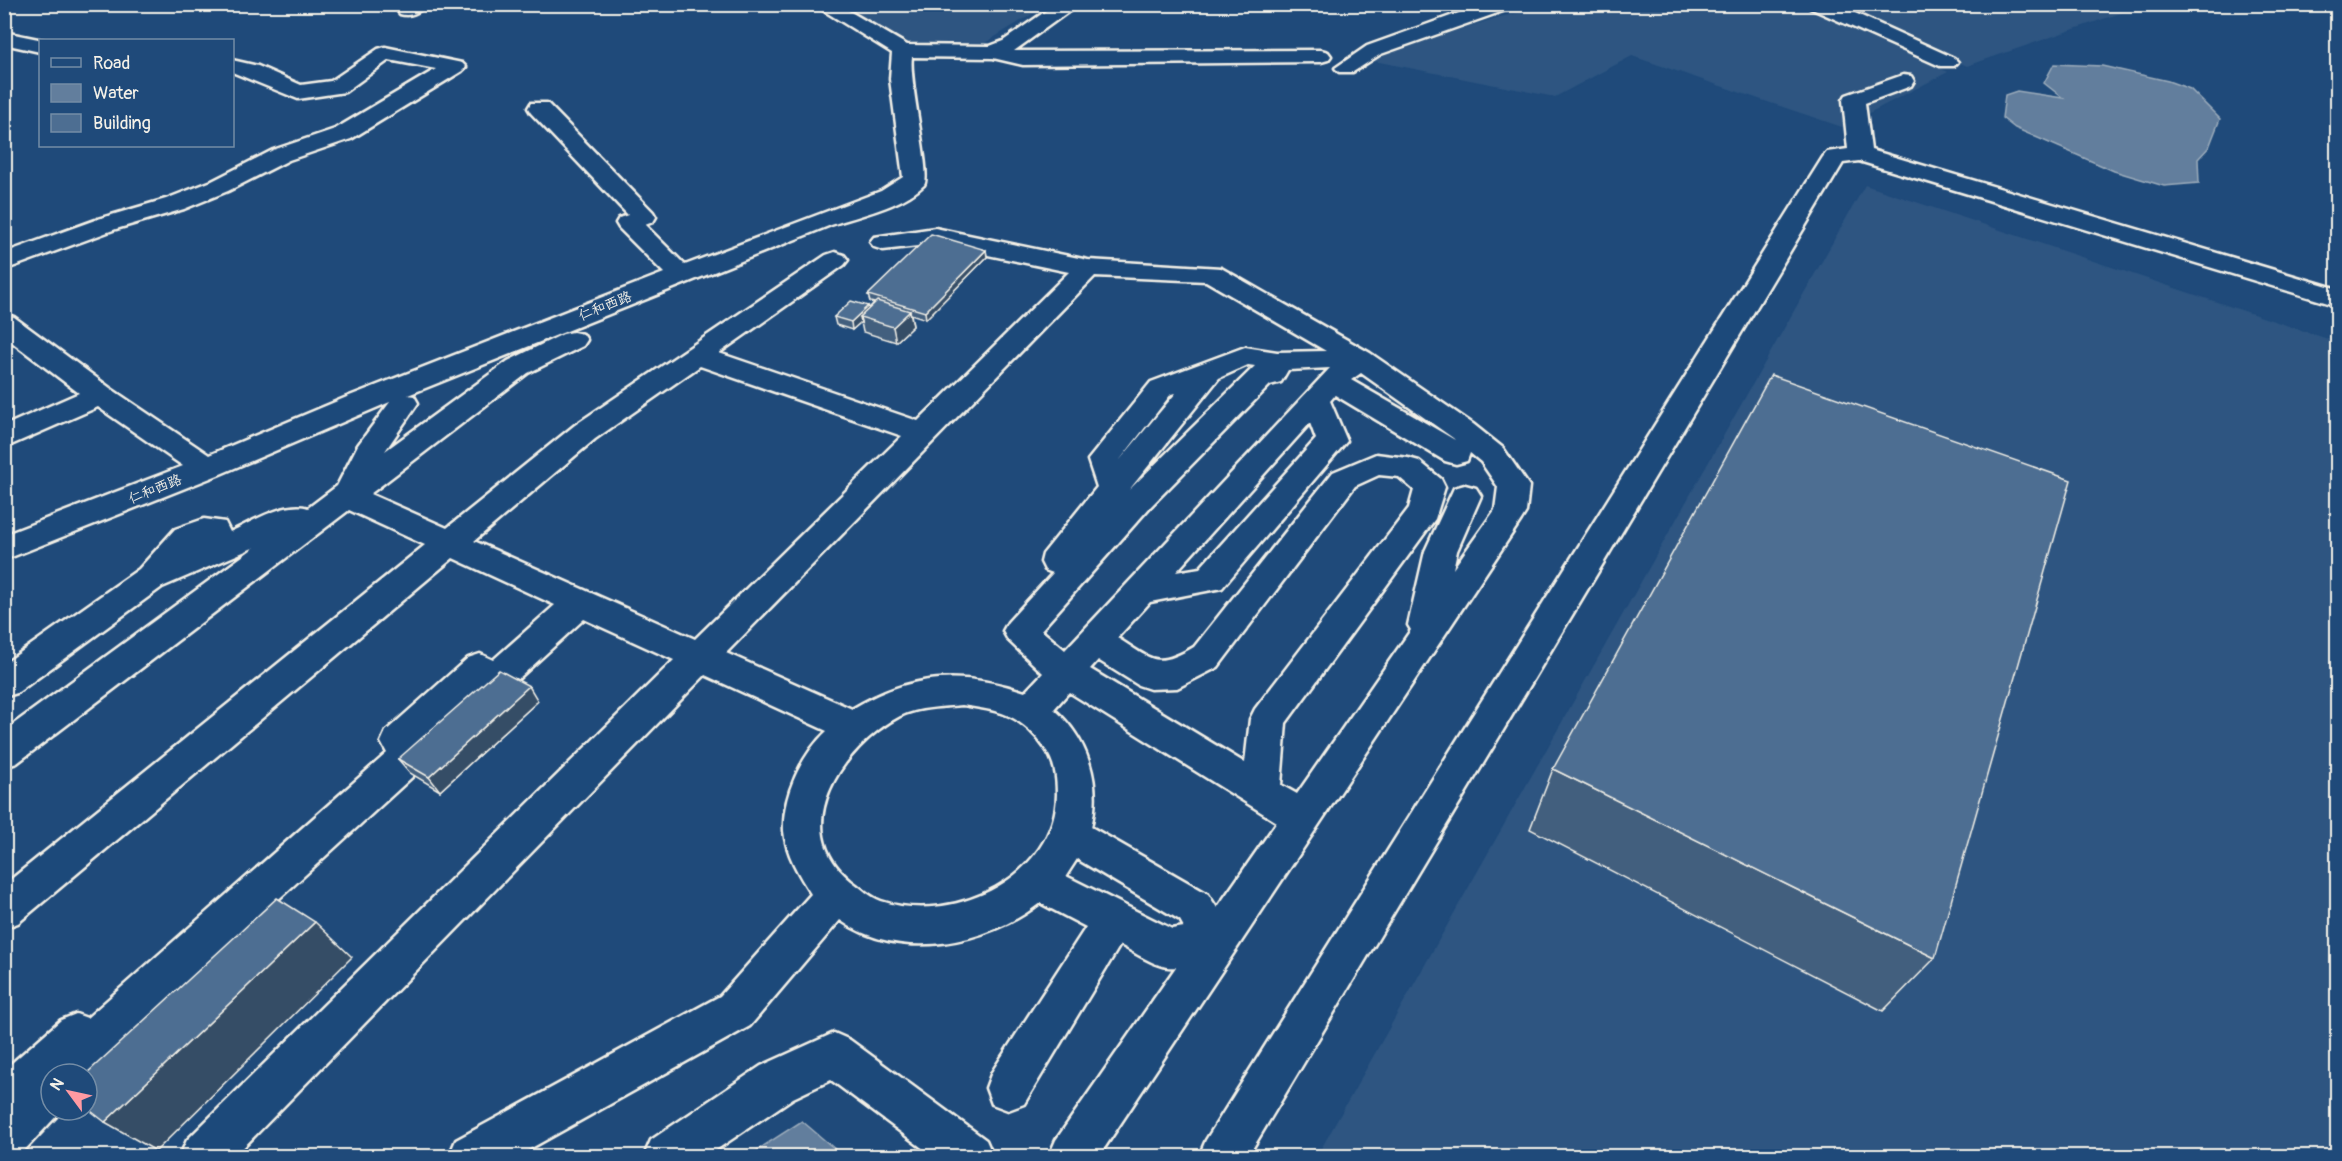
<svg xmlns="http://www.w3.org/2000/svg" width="2342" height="1161" font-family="Pangolin,'LXGW WenKai TC',sans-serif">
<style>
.built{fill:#2d5581}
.water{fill:#627e9d;stroke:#9cacbb;stroke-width:1.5}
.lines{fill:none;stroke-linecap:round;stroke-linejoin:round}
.minor-casing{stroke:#f4f1e8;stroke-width:5}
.minor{fill:#1f4a7a;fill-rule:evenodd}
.wall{fill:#425f7e;stroke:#f4f1e8;stroke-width:1.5}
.shaded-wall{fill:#364d66;stroke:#f4f1e8;stroke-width:1.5}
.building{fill:#4d6e92;stroke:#f4f1e8;stroke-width:1.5}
.labels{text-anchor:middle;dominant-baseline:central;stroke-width:4.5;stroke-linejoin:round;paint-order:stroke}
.far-street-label{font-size:14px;fill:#f4f1e8;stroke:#1f4a7a}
</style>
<rect width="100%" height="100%" fill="#1f4a7a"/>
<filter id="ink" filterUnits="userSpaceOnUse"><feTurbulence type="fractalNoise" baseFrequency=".0167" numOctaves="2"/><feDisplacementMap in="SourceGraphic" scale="12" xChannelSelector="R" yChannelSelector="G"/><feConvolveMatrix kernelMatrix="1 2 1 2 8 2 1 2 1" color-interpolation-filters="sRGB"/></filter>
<g filter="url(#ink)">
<g class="built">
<polygon points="1805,4 1948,72 1842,127 1632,56 1555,97 1374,61 1388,51 1500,17 1556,5"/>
<polygon points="835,5 1047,5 975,49 906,43"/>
<polygon points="1830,5 2144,5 1967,66"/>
<polygon points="1865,185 2337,342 2337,1156 1317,1156"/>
</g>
<g class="water">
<polygon points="2054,64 2102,66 2168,81 2190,89 2220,119 2209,147 2198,159 2199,183 2164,186 2114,171 2015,128 2002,118 2005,95 2017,91 2063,98 2044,83"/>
<polygon points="802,1121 843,1156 748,1156"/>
</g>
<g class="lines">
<g class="minor-casing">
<g id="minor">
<path d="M402 4H425C419 13 410 17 400 14L397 10Z"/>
<path d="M813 4H837L907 45 990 46 1003 41 1056 4H1079L1014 51 1321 50 1328 52 1331 56 1328 60 1321 62 1023 65 993 58 912 57C908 81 932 176 924 185 901 207 860 215 831 225L408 395 414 396 418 403 385 451 508 361 563 334 573 332 583 334 587 340 583 346 528 373 370 494 447 528 575 425 826 255 835 252 844 255 848 260 844 265 719 353 918 421 1069 272 935 244 883 250 874 247 870 242 874 237 935 228 1088 260 1221 268 1370 353 1473 424 1503 448 1529 486 1526 512 1521 520 1099 1156H1049L1056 1140 1176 967C1159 970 1135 952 1120 945L1024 1104 1008 1110 992 1104 986 1088 992 1072 1086 927 1040 903C986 945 899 962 840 920L750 1026 517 1156H449L456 1140 720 996 811 894C799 875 786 854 784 831 782 796 802 754 827 731L705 675 235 1156H180L187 1140 674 660 584 619 483 711 470 715 457 711 444 723 452 734 447 745 131 1034 87 1083V1074H51V1110H62L20 1155 4 1156V1070L61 1020 76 1014 87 1018 387 753 381 742 386 731 468 658 480 654 493 660 555 605 453 558 18 923 4 928V885L425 545 349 510 17 763 4 767V731L255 547 162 587 17 693 4 697V664L139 569 175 529 204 519 225 522 230 532C252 522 285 501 308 508L337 486 358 445 390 402 218 475 4 560V535L183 466 98 407 4 448V426L79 393 4 336V315L14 317 110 388 209 455 347 397 664 273 619 228 616 223 619 218 628 215 531 113 528 108 531 103H547L653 212 656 217 653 222 645 225 685 265 881 191 903 177 890 79 892 53ZM1095 276 1206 281 1326 351 1277 352 1245 347 1151 382 1088 460 1097 487 1043 554 1041 562 1045 570 1053 573 1008 622 1003 631 1008 640 1043 673 1025 692C962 670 909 674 852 709L726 653ZM1248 365 1255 366 1129 490 1219 378ZM700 366 902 436 695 639 474 541 595 439ZM1330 368 1065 650 1041 630 1150 507 1270 385 1281 382 1288 370ZM1361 373 1453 438 1455 440 1351 380ZM1176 393 1119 461 1171 394ZM1335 395 1445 461 1456 464 1467 461 1470 453 1481 462 1498 487 1495 510 1453 569 1457 551 1481 496 1476 488 1465 485 1454 488 1425 551 1408 625 1411 630 1297 794 1281 785 1286 723 1435 519 1445 487 1441 479 1419 461 1408 458 1376 454 1333 472 1194 647C1155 670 1152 659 1117 638L1150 602 1222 588 1347 441 1330 401ZM1310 423 1316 439 1200 568 1176 572ZM1379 475 1399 477 1414 490 1409 508 1255 709 1250 719 1245 763 1090 669 1098 660 1138 685 1150 689 1177 688 1218 667 1355 486ZM1069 692 1277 822 1217 908 1208 894 1091 827C1102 783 1088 739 1054 709ZM962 705C975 707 989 709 1002 713 1019 719 1034 732 1044 747 1055 761 1057 777 1057 794 1056 876 954 926 881 901 870 897 861 888 851 881 786 828 843 746 900 716 918 707 942 707 962 705ZM1077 859 1180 920 1184 927 1172 929 1066 876Z"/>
<polygon points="1484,4 1509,6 1506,10 1381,54 1353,72 1339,72 1335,68 1367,46"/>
<polygon points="1808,4 1835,4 1954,58 1958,62 1954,66 1940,66 1810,8"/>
<polygon points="4,32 43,40 40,40 40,52 4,44"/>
<polygon points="385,47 462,63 466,67 462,71 351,139 289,160 228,191 184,209 116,229 4,270 4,253 98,219 166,199 212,181 273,150 335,129 436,69 389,60 345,92 298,99 232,72 232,60 258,66 301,85 331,81 378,49"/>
<polygon points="1903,75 1911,76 1914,81 1911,86 1865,103 1871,150 2338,289 2338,306 1859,161 1843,163 1248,1156 1199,1156 1206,1140 1823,157 1827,152 1848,149 1843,100 1846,95"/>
<polygon points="834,1033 850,1040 986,1140 993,1156 933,1156 831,1080 793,1098 707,1156 644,1156 651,1140 761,1066"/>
</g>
</g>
<use href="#minor" class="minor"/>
</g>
<g class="wall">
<polygon points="986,250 987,257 926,319 911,314 913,326 896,342 863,332 861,322 852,330 836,325 834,317 868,306 868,309 874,303 870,302 868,295"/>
<polygon points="538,701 440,791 410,773 398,759"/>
<polygon points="1553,769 1935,958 1883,1011 1530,829"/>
</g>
<g class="shaded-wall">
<polygon points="986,250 987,257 926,319 925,312"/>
<polygon points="868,306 870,314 860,317 861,322 852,330 851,322"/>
<polygon points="910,311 913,326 896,342 893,327"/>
<polygon points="529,686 538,701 440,791 429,777"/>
<polygon points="315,922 352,957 156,1151 105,1122"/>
</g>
<g class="building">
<polygon points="931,234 986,250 925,312 868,295"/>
<polygon points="851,301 868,306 851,322 834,317"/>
<polygon points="877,301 910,311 893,327 860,317"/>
<polygon points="1771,375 2071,480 1935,958 1553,769"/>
<polygon points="499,670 529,686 429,777 398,759"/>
<polygon points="277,898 315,922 105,1122 87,1108 87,1074 86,1074"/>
</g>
</g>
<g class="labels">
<g class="far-street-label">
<text transform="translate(605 306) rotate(-22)">仁和西路</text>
<text transform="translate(155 489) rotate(-22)">仁和西路</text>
</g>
</g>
<rect width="2342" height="1161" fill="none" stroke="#1f4a7a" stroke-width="24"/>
<rect x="12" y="12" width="2318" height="1137" fill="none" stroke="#f4f1e8" stroke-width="2" filter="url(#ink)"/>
<rect x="39" y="39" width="195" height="108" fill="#1f4a7a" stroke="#748da6" stroke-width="1.5"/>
<rect x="51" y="58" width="30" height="9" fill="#1f4a7a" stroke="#748da6" stroke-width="1.5"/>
<text x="93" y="69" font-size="18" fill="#f4f1e8">Road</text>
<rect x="51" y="84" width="30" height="18" fill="#627e9d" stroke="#748da6" stroke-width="1.5"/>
<text x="93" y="99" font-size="18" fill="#f4f1e8">Water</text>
<rect x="51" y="114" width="30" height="18" fill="#4d6e92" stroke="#748da6" stroke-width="1.5"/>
<text x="93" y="129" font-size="18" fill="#f4f1e8">Building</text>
<g transform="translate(69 1092) rotate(303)"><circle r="28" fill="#1f4a7a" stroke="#748da6" stroke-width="1.5"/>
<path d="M0-4.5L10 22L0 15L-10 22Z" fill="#ff9aa2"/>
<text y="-9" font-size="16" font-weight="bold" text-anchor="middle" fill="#f4f1e8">N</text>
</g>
</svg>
